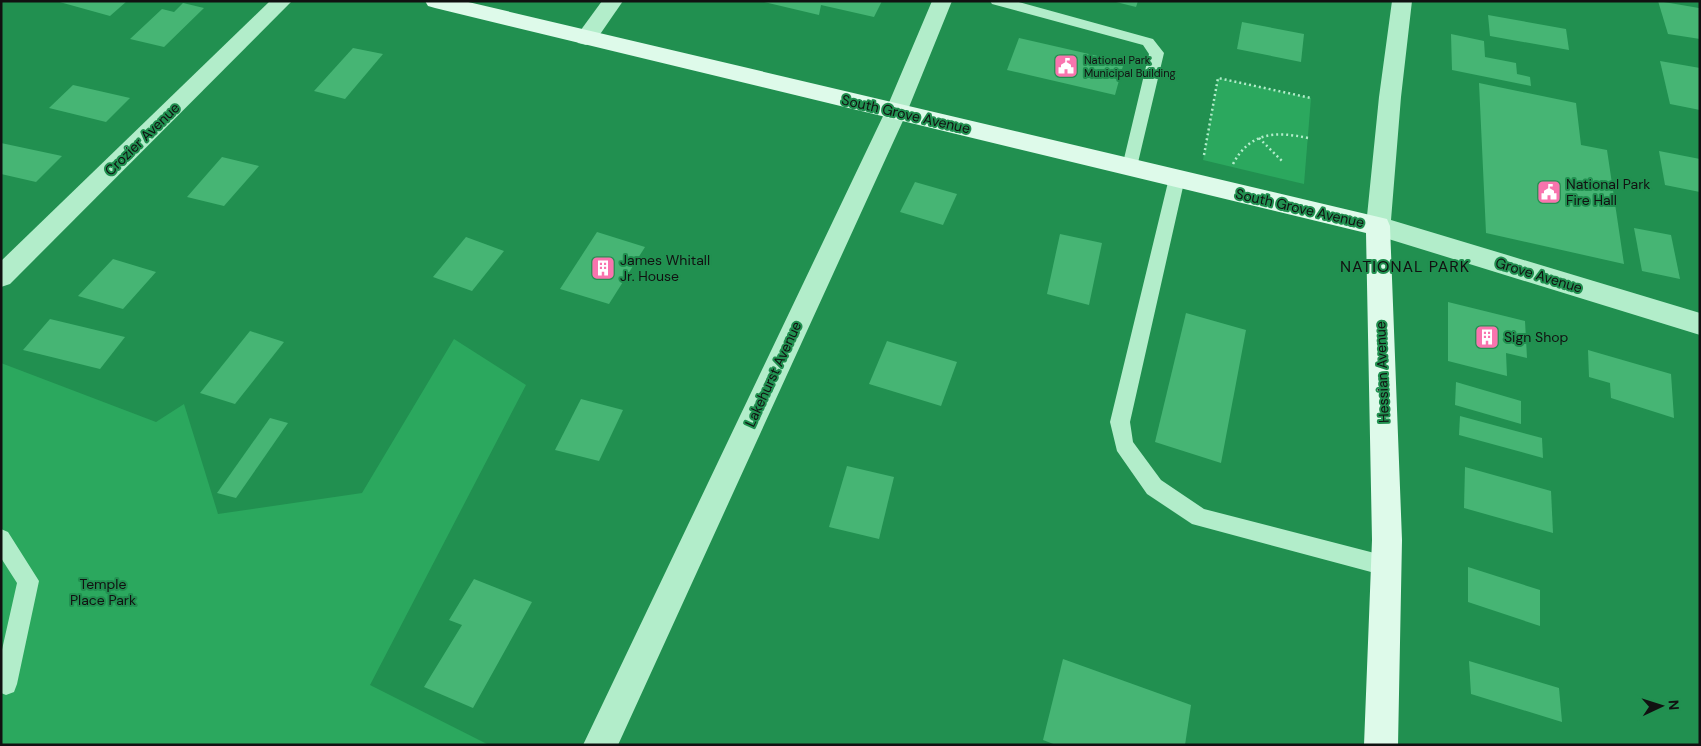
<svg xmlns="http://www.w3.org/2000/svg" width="1701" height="746" font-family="'DM Sans',sans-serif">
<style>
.green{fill:#2ba85e}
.building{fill:#46b574}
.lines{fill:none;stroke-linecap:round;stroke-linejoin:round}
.path{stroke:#b2edca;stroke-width:2.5;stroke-dasharray:2 3;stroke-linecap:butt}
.service{fill:#b2edca;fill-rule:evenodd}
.minor{fill:#b2edca;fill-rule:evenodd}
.tertiary{fill:#b2edca;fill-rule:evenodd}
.secondary{fill:#defaea;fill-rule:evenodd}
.labels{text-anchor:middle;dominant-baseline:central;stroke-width:4;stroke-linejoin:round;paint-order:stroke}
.far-poi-label{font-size:11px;fill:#111;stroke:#219050;text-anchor:start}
.street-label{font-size:14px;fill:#111;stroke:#219050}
.poi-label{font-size:14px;fill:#111;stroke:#219050;text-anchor:start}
.park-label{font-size:14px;fill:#111;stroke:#219050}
.quarter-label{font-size:16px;letter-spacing:1px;fill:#111;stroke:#219050}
</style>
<rect width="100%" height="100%" fill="#219050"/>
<g class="green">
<polygon points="1218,78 1311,98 1304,184 1203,160"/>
<polygon points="454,339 526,385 370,685 489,745 1,745 1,363 156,422 184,404 218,514 362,493"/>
</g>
<g class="building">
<polygon points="56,1 127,1 110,16"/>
<polygon points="760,1 882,1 874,17 821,5 819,15"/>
<polygon points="1112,1 1138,1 1136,7"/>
<polygon points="1658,1 1699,8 1700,39 1668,34"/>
<polygon points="183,3 204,8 164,47 130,39 162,9 174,12"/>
<polygon points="1488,15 1566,29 1569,50 1490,36"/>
<polygon points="1242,22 1304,34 1301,62 1237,49"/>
<polygon points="1451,34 1484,41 1485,57 1516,63 1517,74 1530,77 1531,86 1452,70"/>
<polygon points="1019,38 1124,62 1115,95 1007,70"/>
<polygon points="353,48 383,54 345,99 314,91"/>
<polygon points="1660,61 1700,68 1700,110 1670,104"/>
<polygon points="1479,83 1576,103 1581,145 1607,150 1624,264 1486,233"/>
<polygon points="73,85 130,98 106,122 49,108"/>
<polygon points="1,143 62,156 36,182 1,174"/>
<polygon points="1659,151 1700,159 1700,192 1665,185"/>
<polygon points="222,157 259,166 224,206 187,197"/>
<polygon points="915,182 957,194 943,225 900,212"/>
<polygon points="1634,228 1671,235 1680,279 1642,271"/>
<polygon points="597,232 645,247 609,304 560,289"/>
<polygon points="1060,234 1102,243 1089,305 1047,294"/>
<polygon points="466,237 504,251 472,291 433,277"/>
<polygon points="113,259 156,272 123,309 78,296"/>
<polygon points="1448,302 1525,321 1527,358 1506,353 1507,376 1448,361"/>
<polygon points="1186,313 1246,330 1221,463 1155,442"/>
<polygon points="50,319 125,337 100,369 23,350"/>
<polygon points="250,331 284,342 235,404 200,393"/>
<polygon points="887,341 957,362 941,406 869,384"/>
<polygon points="1588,350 1671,374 1674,418 1611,398 1610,383 1589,377"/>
<polygon points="1456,382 1521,401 1521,424 1455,405"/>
<polygon points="581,399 623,410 599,461 555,450"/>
<polygon points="1460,416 1542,438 1543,458 1459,435"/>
<polygon points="270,418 288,423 236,498 217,493"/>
<polygon points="847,466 894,477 879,539 829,527"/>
<polygon points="1465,467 1551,491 1553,533 1464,508"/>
<polygon points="1468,567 1540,590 1540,626 1468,602"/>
<polygon points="474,579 532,602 473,708 424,687 462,625 449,620"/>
<polygon points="1063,659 1191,705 1185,745 1056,745 1043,740"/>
<polygon points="1469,661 1559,688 1562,722 1471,694"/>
</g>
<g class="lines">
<g class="path">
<polyline points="1259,138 1282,161"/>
<polyline points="1204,155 1218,78 1311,98"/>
<path d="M1233 164C1250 132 1275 131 1308 138"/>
</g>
<g class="service">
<polygon points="990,1 1015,1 1153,39 1164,53 1136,171 1130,173 1124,171 1122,167 1149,54 1143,45 992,4"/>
<polygon points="1177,172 1183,174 1185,178 1130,422 1133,442 1161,480 1204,509 1386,556 1393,559 1397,566 1393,573 1386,576 1192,524 1147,494 1117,451 1110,422 1169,178 1171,174"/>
<polygon points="1,529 8,532 39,581 17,684 14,692 6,695 1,693 1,654 17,583 1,558"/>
</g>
<g class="minor">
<polygon points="270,1 292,1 10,284 1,287 1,261"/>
<polygon points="602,1 623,1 594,43 586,45 578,43 575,38"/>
<polygon points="932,1 952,1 907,112 618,745 583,745 885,112"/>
</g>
<polygon class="tertiary" points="1392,1 1412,1 1401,97 1391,220 1700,313 1700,335 1369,233 1366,226 1379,97"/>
<polygon class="secondary" points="425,1 464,1 1387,219 1390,226 1402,540 1398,745 1364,745 1372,540 1366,233 435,8 428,6"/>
</g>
<defs>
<g id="civic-square" transform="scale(1.25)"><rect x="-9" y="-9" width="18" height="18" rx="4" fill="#f974ae" stroke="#219050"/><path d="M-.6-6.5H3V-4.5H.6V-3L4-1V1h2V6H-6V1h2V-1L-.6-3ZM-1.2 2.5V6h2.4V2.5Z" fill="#fff"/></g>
<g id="building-square" transform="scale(1.25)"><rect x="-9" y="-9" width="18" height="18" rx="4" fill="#f974ae" stroke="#219050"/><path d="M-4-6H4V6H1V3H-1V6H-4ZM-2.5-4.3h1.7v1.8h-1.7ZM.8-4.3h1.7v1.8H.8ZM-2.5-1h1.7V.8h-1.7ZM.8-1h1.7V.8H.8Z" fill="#fff"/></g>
</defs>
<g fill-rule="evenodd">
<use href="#civic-square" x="1066" y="66"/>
<use href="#civic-square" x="1549" y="192"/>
<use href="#building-square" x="603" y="268"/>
<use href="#building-square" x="1487" y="337"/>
</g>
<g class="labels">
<g class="far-poi-label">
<text x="1084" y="60">National Park<tspan x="1084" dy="13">Municipal Building</tspan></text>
</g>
<g class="street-label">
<text transform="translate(906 114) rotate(13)">South Grove Avenue</text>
<text transform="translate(142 139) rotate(-44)">Crozier Avenue</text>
<text transform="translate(1300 208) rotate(13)">South Grove Avenue</text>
<text transform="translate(1539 275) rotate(17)">Grove Avenue</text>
<text transform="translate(1382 372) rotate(-92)">Hessian Avenue</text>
<text transform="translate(773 374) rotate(-65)">Lakehurst Avenue</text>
</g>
<g class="poi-label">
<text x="1566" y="184">National Park<tspan x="1566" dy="16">Fire Hall</tspan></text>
<text x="620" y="260">James Whitall<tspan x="620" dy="16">Jr. House</tspan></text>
<text x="1504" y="337">Sign Shop</text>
</g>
<g class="park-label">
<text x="103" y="584">Temple<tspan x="103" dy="16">Place Park</tspan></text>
</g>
<g class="quarter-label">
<text x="1405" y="266">NATIONAL PARK</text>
</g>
</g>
<rect width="1701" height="746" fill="none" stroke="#111111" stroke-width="5"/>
<g transform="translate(1661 706) rotate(86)" stroke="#219050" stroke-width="4" paint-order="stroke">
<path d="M0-4L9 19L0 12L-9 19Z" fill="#111111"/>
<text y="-8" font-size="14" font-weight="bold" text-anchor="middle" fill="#111111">N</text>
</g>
</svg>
